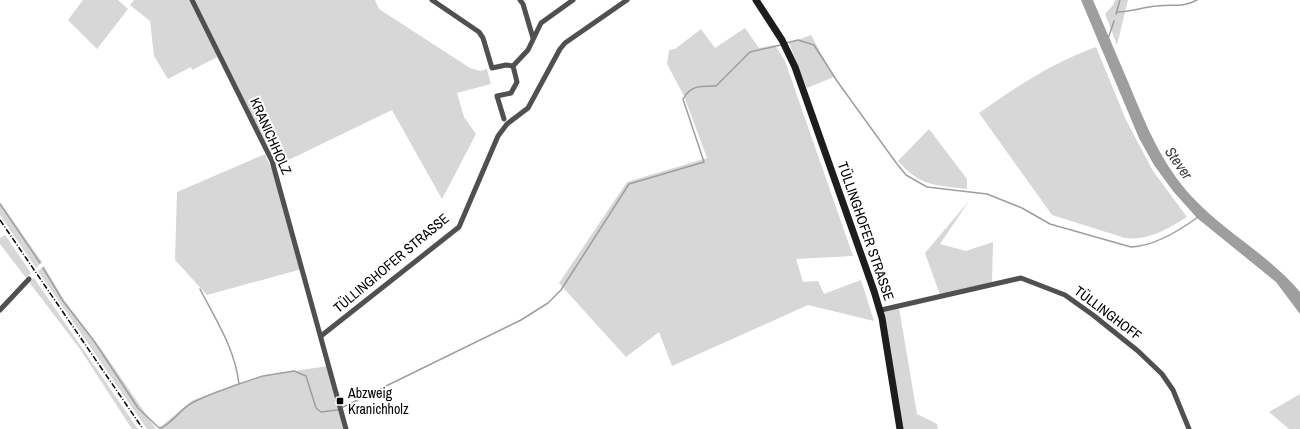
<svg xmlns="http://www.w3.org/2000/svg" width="1300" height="429" font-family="'Archivo Narrow',sans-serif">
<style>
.green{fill:#d7d7d7}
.water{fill:#9e9e9e}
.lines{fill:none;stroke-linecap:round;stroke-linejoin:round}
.stream{stroke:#9e9e9e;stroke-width:1.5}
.street{stroke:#505050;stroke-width:5}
.secondary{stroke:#1d1d1d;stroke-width:7}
.rail{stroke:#000;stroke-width:1.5;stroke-dasharray:6 2 1 2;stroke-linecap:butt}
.poi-dot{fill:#000;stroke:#fff;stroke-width:1.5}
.labels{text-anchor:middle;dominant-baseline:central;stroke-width:4;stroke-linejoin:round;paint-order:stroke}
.street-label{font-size:14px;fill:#000;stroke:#fff}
.poi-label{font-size:14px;fill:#000;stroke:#fff;text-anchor:start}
.water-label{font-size:15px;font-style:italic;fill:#3f3f3f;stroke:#fff}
</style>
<rect width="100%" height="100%" fill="#fff"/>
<g class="green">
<polygon points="83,0 118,0 128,9 97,49 68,20"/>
<polygon points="134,0 375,0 379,9 470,68 480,71 487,69 491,84 457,93 464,117 476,134 442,199 392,110 274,167 221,55 192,70 191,67 168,79 154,56 150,21 130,5"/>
<polygon points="1115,0 1128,0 1117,45 1105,14 1113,5"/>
<polygon points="745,28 759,48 775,45 785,61 853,256 796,259 803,282 818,281 824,294 861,280 874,321 808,305 672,366 659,332 626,357 559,283 627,182 707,158 684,96 667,64 669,50 675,49 701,29 715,48"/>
<polygon points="811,35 834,77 807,88 789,43"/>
<path d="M1096 47 1126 120 1153 171 1187 217C1167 229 1149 241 1125 238L1052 215 979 113C1018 86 1051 63 1096 47Z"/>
<path d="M929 129 967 179V189C935 185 921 187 898 161Z"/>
<polygon points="265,154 279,187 302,269 207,295 175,260 177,192"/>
<polygon points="969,201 940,244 966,251 993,242 992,284 940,295 925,253"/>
<polygon points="0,202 42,262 36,268 0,215"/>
<polygon points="5,235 31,273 26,278 0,244 0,238"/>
<polygon points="44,266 64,300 104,353 156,429 147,429 38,271"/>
<polygon points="34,278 138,429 132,429 80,349 29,282"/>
<polygon points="899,308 917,414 937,424 938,429 901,429 883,311"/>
<polygon points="328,366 344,429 158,429 193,400 268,375"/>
<polygon points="1300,394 1300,429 1289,429 1269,412"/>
</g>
<path class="water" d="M1081 0H1093C1105 28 1117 56 1129 84 1146 125 1162 165 1193 198 1226 233 1269 255 1300 292V314L1276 282 1197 218 1173 191 1154 165 1139 138Z"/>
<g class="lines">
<g class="stream">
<path d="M1117 12C1131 12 1143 7 1157 6 1173 4 1182 8 1197 0"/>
<polyline points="1116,14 1120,0"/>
<polyline points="1108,39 1114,21"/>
<path d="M786 43 798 40 814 45 837 81 897 164 906 175 927 187 987 194 1022 208 1050 224 1131 247C1154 246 1179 231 1198 217"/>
<polyline points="0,204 40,263"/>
<path d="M43 268 63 301 94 341 138 408 158 427 161 428C172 423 179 411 190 404 205 395 223 390 239 384"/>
<path d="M200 289C216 320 235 349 239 384L263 376 294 371 306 376 316 408 321 412 337 410 521 320 548 303 561 290 629 184 704 162 683 99C691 85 701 86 716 86L750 52 781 45"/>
</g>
<g class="street">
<polyline points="192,0 272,161 346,429"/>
<polyline points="432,0 479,32 483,38 492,68 506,65 513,66"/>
<polyline points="520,0 523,4 533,38"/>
<polyline points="504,119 497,96 511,93 517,82 513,66 528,50 541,23 573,0"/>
<polyline points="0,310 29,279"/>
<polyline points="881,310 1021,278 1065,295 1093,315 1138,351 1162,374 1173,390 1189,429"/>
<polyline points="321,336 459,227 498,136 507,124 528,108 560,49 565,43 627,0"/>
</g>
<polyline class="secondary" points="756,0 782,40 795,67 874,291 882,318 900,429"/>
<polyline class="rail" points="0,220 143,429"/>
</g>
<rect class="poi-dot" x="336" y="397" width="8" height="8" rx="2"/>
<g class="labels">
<g class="street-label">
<text transform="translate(271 136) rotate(66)">KRANICHHOLZ</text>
<text transform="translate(866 231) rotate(71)">TÜLLINGHOFER STRASSE</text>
<text transform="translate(391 263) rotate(-40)">TÜLLINGHOFER STRASSE</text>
<text transform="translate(1108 313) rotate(37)">TÜLLINGHOFF</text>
</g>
<g class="poi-label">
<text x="348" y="393">Abzweig<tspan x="348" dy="16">Kranichholz</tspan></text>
</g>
<g class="water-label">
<text transform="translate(1179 163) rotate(55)">Stever</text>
</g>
</g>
</svg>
